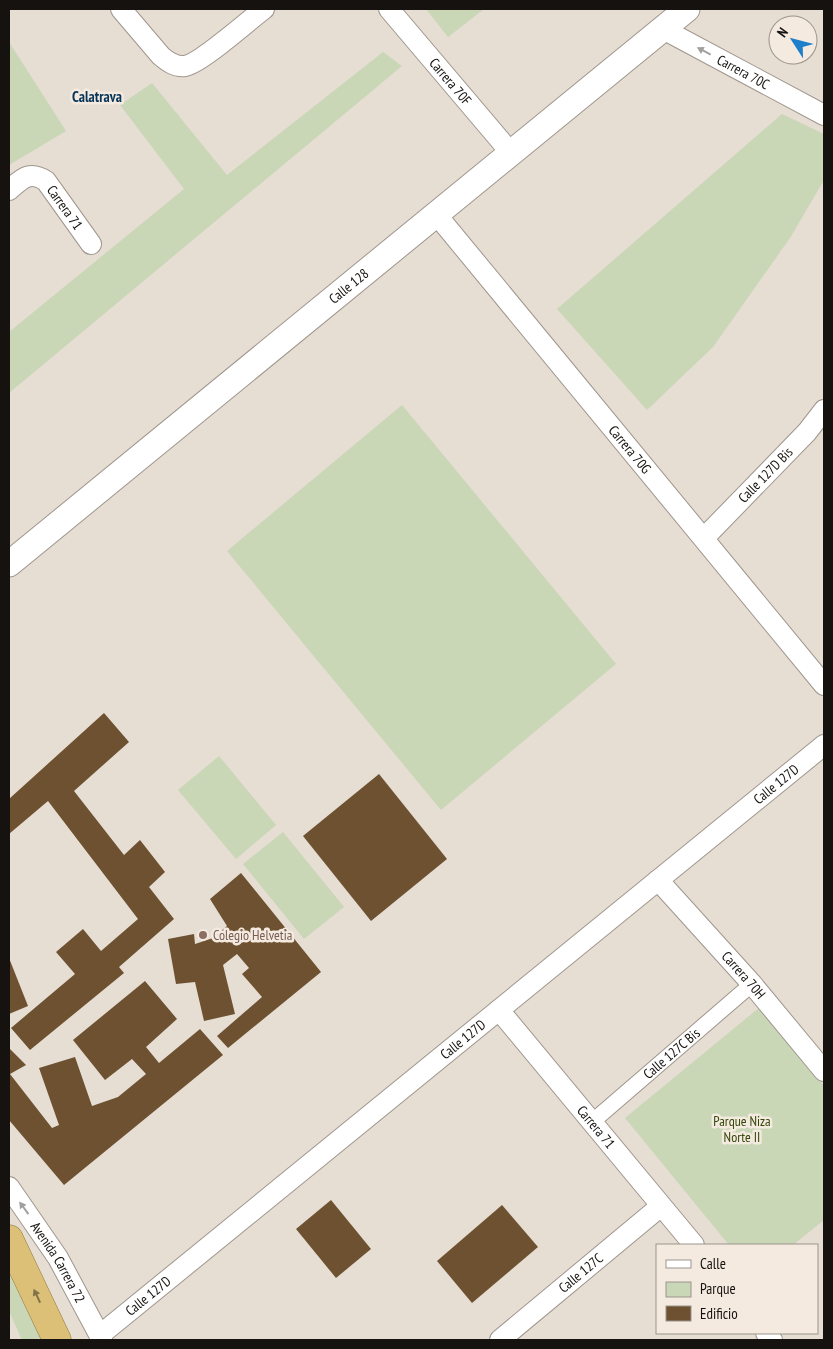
<svg xmlns="http://www.w3.org/2000/svg" width="833" height="1349" font-family="'PT Sans Narrow',sans-serif">
<style>
.green{fill:#c9d7b6}
.building{fill:#6d5131}
.lines{fill:none;stroke-linecap:round;stroke-linejoin:round}
.pedestrian-casing{stroke:#9f968d;stroke-width:17}
.minor-casing{stroke:#9f968d;stroke-width:22}
.tertiary-casing{stroke:#9f968d;stroke-width:27}
.trunk-casing{stroke:#90793e;stroke-width:29}
.pedestrian{stroke:#fff;stroke-width:15}
.minor{stroke:#fff;stroke-width:20}
.tertiary{stroke:#fff;stroke-width:25}
.trunk{stroke:#dcc078;stroke-width:28}
.oneway{fill:#a1a09f}
.oneway2{fill:#827249}
.education-dot{fill:#8d6e63;stroke:#f4eae0;stroke-width:2}
.labels{text-anchor:middle;dominant-baseline:central;stroke-width:5;stroke-linejoin:round;paint-order:stroke}
.street-label{font-size:14px;fill:#15120f;stroke:#f4eae0}
.education-label{font-size:14px;fill:#785e54;stroke:#f4eae0;text-anchor:start}
.park-label{font-size:14px;fill:#344908;stroke:#f4eae0}
.neighbourhood-label{font-size:15px;font-weight:bold;fill:#08365a;stroke:#f4eae0}
</style>
<rect width="100%" height="100%" fill="#e6ddd3"/>
<g class="green">
<polygon points="426,9 484,9 448,37"/>
<polygon points="9,42 66,131 9,165"/>
<polygon points="383,52 402,66 9,393 9,332 184,189 120,105 152,83 227,175"/>
<polygon points="782,114 824,134 824,180 790,238 713,347 647,410 557,309"/>
<polygon points="402,405 616,664 441,810 227,551"/>
<polygon points="219,756 276,825 236,859 178,790"/>
<polygon points="283,832 344,907 304,939 243,864"/>
<polygon points="760,1007 824,1086 824,1220 793,1245 729,1245 625,1118"/>
<polygon points="9,1273 41,1340 22,1340 9,1311"/>
</g>
<g class="building">
<polygon points="104,713 129,742 74,791 124,855 140,840 165,872 149,887 174,919 119,967 124,973 30,1050 11,1028 75,974 56,952 83,929 101,951 138,919 48,801 9,834 9,799"/>
<polygon points="379,774 447,859 371,921 303,836"/>
<polygon points="241,873 321,972 228,1048 217,1036 262,997 242,974 249,968 237,954 223,965 235,1014 204,1021 195,982 176,984 168,939 194,934 195,944 213,938 227,926 210,899"/>
<polygon points="9,958 28,1006 9,1014"/>
<polygon points="145,981 177,1019 146,1047 159,1063 200,1029 223,1055 64,1185 9,1120 9,1048 26,1065 10,1074 52,1128 59,1125 39,1068 75,1057 92,1106 118,1097 146,1074 132,1059 105,1080 73,1040"/>
<polygon points="331,1200 371,1249 336,1278 296,1229"/>
<polygon points="502,1205 538,1247 472,1303 437,1261"/>
</g>
<g class="lines">
<g class="pedestrian-casing">
<g id="pedestrian">
<path id="s1" d="M592 1122 752 984"/>
</g>
</g>
<g class="minor-casing">
<g id="minor">
<path d="M121 9 161 56C168 62 175 67 185 66 200 64 249 20 264 9"/>
<path id="s2" d="M389 9 511 153"/>
<path id="s3" d="M663 29 824 115"/>
<path id="s4" d="M9 190C22 179 29 170 46 181L91 244"/>
<path id="s5" d="M436 214 824 685"/>
<path id="s6" d="M704 538 807 432 824 410"/>
<path id="s7" d="M658 880 752 984 824 1071"/>
<path id="s8" d="M499 1010 694 1245"/>
<path id="s9" d="M9 1187 58 1258 102 1340"/>
<polyline points="766,1333 772,1340"/>
<path id="s10" d="M100 1335 824 745"/>
<path id="s11" d="M500 1340 661 1206"/>
</g>
</g>
<g class="tertiary-casing">
<g id="tertiary">
<path id="s12" d="M9 564 687 9"/>
</g>
</g>
<g class="trunk-casing">
<polyline id="trunk" points="9,1239 57,1340"/>
</g>
<use href="#pedestrian" class="pedestrian"/>
<use href="#minor" class="minor"/>
<use href="#tertiary" class="tertiary"/>
<use href="#trunk" class="trunk"/>
</g>
<defs><path id="oneway-solid" d="M-6-.8H1V-3.2L6.5 0L1 3.2V.8H-6Z" transform="scale(1.25)"/></defs>
<g class="oneway">
<use href="#oneway-solid" transform="translate(704 51) rotate(-152)"/>
<use href="#oneway-solid" transform="translate(24 1208) rotate(-126)"/>
</g>
<use class="oneway2" href="#oneway-solid" transform="translate(37 1296) rotate(-115)"/>
<circle class="education-dot" cx="203" cy="935" r="5"/>
<g class="labels">
<g class="street-label">
<text stroke="none"><textPath href="#s3" startOffset="91">Carrera 70C</textPath></text>
<text stroke="none"><textPath href="#s2" startOffset="95">Carrera 70F</textPath></text>
<text stroke="none"><textPath href="#s4" startOffset="75">Carrera 71</textPath></text>
<text stroke="none"><textPath href="#s12" startOffset="439">Calle 128</textPath></text>
<text stroke="none"><textPath href="#s5" startOffset="305">Carrera 70G</textPath></text>
<text stroke="none"><textPath href="#s6" startOffset="88">Calle 127D Bis</textPath></text>
<text stroke="none"><textPath href="#s10" startOffset="872">Calle 127D</textPath></text>
<text stroke="none"><textPath href="#s7" startOffset="128">Carrera 70H</textPath></text>
<text stroke="none"><textPath href="#s10" startOffset="468">Calle 127D</textPath></text>
<text stroke="none"><textPath href="#s1" startOffset="105">Calle 127C Bis</textPath></text>
<text stroke="none"><textPath href="#s8" startOffset="152">Carrera 71</textPath></text>
<text stroke="none"><textPath href="#s9" startOffset="90">Avenida Carrera 72</textPath></text>
<text stroke="none"><textPath href="#s11" startOffset="105">Calle 127C</textPath></text>
<text stroke="none"><textPath href="#s10" startOffset="62">Calle 127D</textPath></text>
</g>
<g class="education-label">
<text x="213" y="935">Colegio Helvetia</text>
</g>
<g class="park-label">
<text x="742" y="1121">Parque Niza<tspan x="742" dy="16">Norte II</tspan></text>
</g>
<g class="neighbourhood-label">
<text x="97" y="96">Calatrava</text>
</g>
</g>
<rect width="833" height="1349" fill="none" stroke="#15120f" stroke-width="20"/>
<rect x="656" y="1244" width="162" height="90" fill="#f4eae0" stroke="#9b948c"/>
<rect x="666" y="1260" width="25" height="8" fill="#ffffff" stroke="#9b948c"/>
<text x="700" y="1269" font-size="15" fill="#15120f">Calle</text>
<rect x="666" y="1282" width="25" height="15" fill="#c9d7b6" stroke="#9b948c"/>
<text x="700" y="1294" font-size="15" fill="#15120f">Parque</text>
<rect x="666" y="1306" width="25" height="15" fill="#6d5131" stroke="#9b948c"/>
<text x="700" y="1319" font-size="15" fill="#15120f">Edificio</text>
<g transform="translate(793 40) rotate(306)"><circle r="24" fill="#f4eae0" stroke="#9b948c"/>
<path d="M0-4L9 19L0 12L-9 19Z" fill="#1d7eca"/>
<text y="-8" font-size="14" font-weight="bold" text-anchor="middle" fill="#15120f">N</text>
</g>
</svg>
